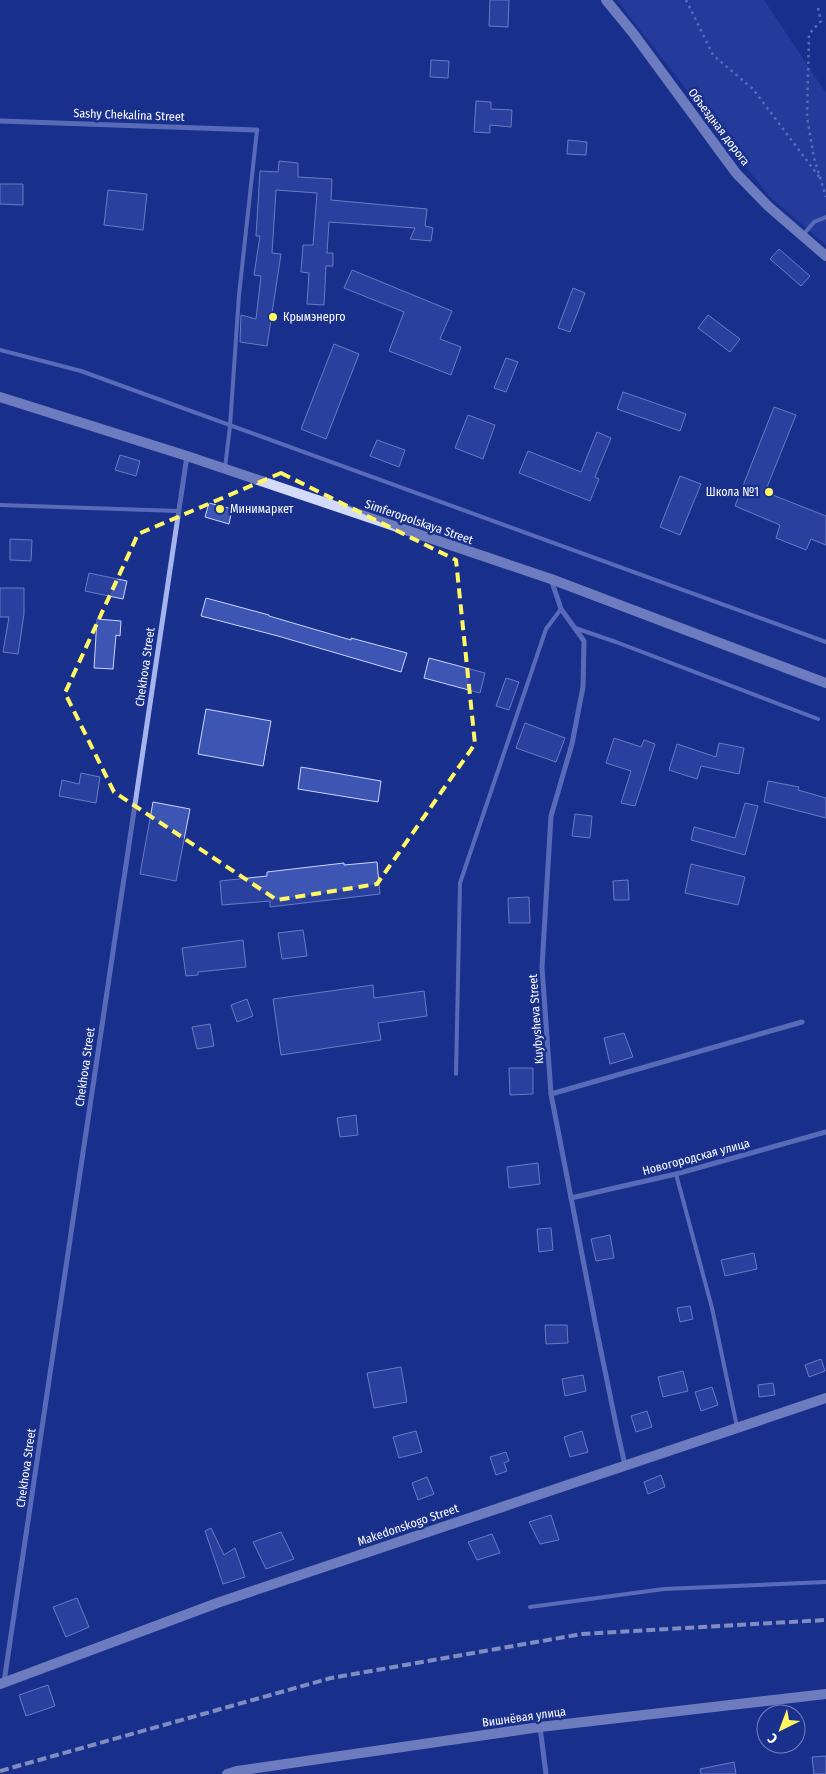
<svg xmlns="http://www.w3.org/2000/svg" width="826" height="1774" font-family="'Fira Sans Condensed',sans-serif">
<style>
.green{fill:#3149ad}
.building{fill:#3e56b3;stroke:#ccd5fa}
.lines{fill:none;stroke-linecap:round;stroke-linejoin:round}
.path{stroke:#a6b4ee;stroke-width:2.5;stroke-dasharray:2.5 4;stroke-linecap:butt}
.lane{stroke:#a6b4ee;stroke-width:4}
.street{stroke:#a6b4ee;stroke-width:5}
.secondary{stroke:#d3dafa;stroke-width:10}
.rail{stroke:#fff;stroke-width:4;stroke-dasharray:9 4;stroke-linecap:butt}
.marked{fill:none;stroke:#fff862;stroke-width:4;stroke-dasharray:10 6;stroke-linejoin:round}
.poi-dot{fill:#fff862;stroke:#1a308d;stroke-width:2}
.labels{text-anchor:middle;dominant-baseline:central;stroke-width:5;stroke-linejoin:round;paint-order:stroke}
.street-label{font-size:12px;fill:#fff;stroke:#1a308d}
.poi-label{font-size:12px;fill:#fff;stroke:#1a308d;text-anchor:start}
</style>
<rect width="100%" height="100%" fill="#1a308d"/>
<polygon class="green" points="617,0 764,0 826,93 826,245 768,195"/>
<g class="building">
<polygon points="490,0 509,0 508,27 489,26"/>
<polygon points="431,60 449,61 448,78 430,77"/>
<polygon points="476,101 491,102 491,109 512,110 511,127 490,125 490,133 474,132"/>
<polygon points="568,140 587,142 586,155 567,154"/>
<polygon points="279,161 298,163 298,177 332,179 331,200 427,209 425,226 433,228 431,241 410,239 415,228 329,222 327,253 333,253 333,266 326,266 324,305 307,304 309,273 301,272 303,245 313,245 317,193 276,190 272,253 281,254 267,346 240,342 241,315 256,319 261,276 254,275 260,236 256,236 260,171 278,172"/>
<polygon points="0,184 23,184 23,205 0,204"/>
<polygon points="108,190 147,194 143,230 104,225"/>
<polygon points="779,249 810,276 801,286 770,259"/>
<polygon points="352,270 452,311 440,339 461,347 451,375 389,351 404,312 344,288"/>
<polygon points="573,288 585,293 570,332 558,328"/>
<polygon points="708,315 740,339 730,352 698,328"/>
<polygon points="334,344 359,354 326,439 301,429"/>
<polygon points="506,358 518,362 506,392 494,388"/>
<polygon points="623,392 686,414 680,431 617,409"/>
<polygon points="774,407 796,415 765,492 826,516 826,545 811,539 806,550 776,538 780,525 735,506"/>
<polygon points="468,415 495,425 483,459 455,448"/>
<polygon points="597,432 611,438 595,477 599,479 590,501 519,473 528,451 581,472"/>
<polygon points="377,440 405,450 399,467 370,456"/>
<polygon points="120,455 140,461 136,476 115,470"/>
<polygon points="680,476 701,484 680,535 660,527"/>
<polygon points="209,503 232,509 229,524 205,517"/>
<polygon points="10,539 32,540 31,561 10,560"/>
<polygon points="89,573 127,581 123,599 85,591"/>
<polygon points="0,588 24,588 24,614 18,654 3,652 9,617 0,617"/>
<polygon points="206,598 269,615 269,616 351,640 351,638 407,653 401,672 278,636 201,616"/>
<polygon points="97,619 121,621 120,636 116,635 113,669 94,668"/>
<polygon points="429,658 485,673 480,693 424,678"/>
<polygon points="506,678 519,682 509,710 496,706"/>
<polygon points="206,709 271,721 263,766 198,754"/>
<polygon points="525,723 565,738 556,762 516,748"/>
<polygon points="614,738 641,747 644,740 655,744 635,806 621,803 631,771 606,763"/>
<polygon points="719,743 744,748 739,774 701,766 697,779 669,770 677,744 716,757"/>
<polygon points="301,767 381,781 378,802 298,789"/>
<polygon points="81,773 100,777 96,803 59,796 62,780 79,784"/>
<polygon points="768,781 799,787 798,790 826,798 826,818 764,802"/>
<polygon points="153,802 190,809 176,881 140,874"/>
<polygon points="745,803 758,806 745,855 691,840 694,827 735,838"/>
<polygon points="575,814 592,816 590,838 572,836"/>
<polygon points="377,862 380,894 270,907 270,901 222,905 220,881 267,876 267,872 344,863 344,865"/>
<polygon points="691,864 745,877 738,905 685,893"/>
<polygon points="628,880 629,900 614,900 613,881"/>
<polygon points="529,897 530,923 509,923 508,898"/>
<polygon points="303,930 307,956 282,959 278,933"/>
<polygon points="243,940 246,967 198,972 198,975 186,976 182,948"/>
<polygon points="373,985 374,998 424,991 427,1016 378,1023 381,1040 281,1055 273,999"/>
<polygon points="247,999 253,1016 237,1022 231,1005"/>
<polygon points="210,1024 214,1046 197,1049 192,1027"/>
<polygon points="624,1033 633,1057 610,1064 604,1038"/>
<polygon points="509,1068 533,1068 533,1094 510,1095"/>
<polygon points="356,1115 358,1135 340,1137 337,1118"/>
<polygon points="538,1163 540,1184 509,1188 507,1167"/>
<polygon points="551,1228 553,1250 539,1252 537,1229"/>
<polygon points="610,1235 614,1258 596,1261 591,1239"/>
<polygon points="754,1253 757,1269 725,1276 721,1260"/>
<polygon points="690,1306 693,1319 680,1322 677,1308"/>
<polygon points="545,1325 567,1325 568,1343 546,1344"/>
<polygon points="821,1359 825,1371 809,1377 805,1365"/>
<polygon points="401,1367 407,1402 374,1408 367,1373"/>
<polygon points="683,1371 688,1391 663,1397 658,1377"/>
<polygon points="583,1375 586,1391 565,1396 562,1379"/>
<polygon points="773,1383 775,1395 759,1397 758,1385"/>
<polygon points="712,1387 718,1405 701,1411 695,1392"/>
<polygon points="647,1411 652,1427 636,1432 631,1416"/>
<polygon points="416,1431 422,1452 399,1458 393,1437"/>
<polygon points="582,1431 588,1452 570,1457 564,1437"/>
<polygon points="506,1452 509,1461 504,1463 507,1471 496,1475 490,1457"/>
<polygon points="661,1475 665,1487 648,1494 644,1482"/>
<polygon points="427,1477 434,1494 418,1500 412,1483"/>
<polygon points="551,1515 559,1540 540,1544 529,1522"/>
<polygon points="211,1528 224,1555 235,1548 245,1577 223,1584 205,1531"/>
<polygon points="281,1532 294,1559 266,1569 253,1542"/>
<polygon points="492,1534 500,1553 477,1560 468,1542"/>
<polygon points="77,1598 89,1627 66,1637 53,1607"/>
<polygon points="48,1685 55,1706 26,1716 19,1695"/>
<polygon points="826,1756 826,1774 814,1774 812,1757"/>
<polygon points="734,1762 736,1774 701,1774 700,1769"/>
</g>
<g class="lines">
<g class="path">
<polyline points="686,0 713,55 753,89 820,178"/>
<polyline points="818,8 821,21 809,34 807,117 814,158 826,197"/>
</g>
<g class="lane">
<polyline points="803,235 814,222 826,217"/>
<polyline points="0,350 81,371 826,642"/>
<polyline points="225,468 230,426 239,295 257,130"/>
<polyline points="0,505 178,511"/>
<polyline points="575,628 616,642 818,719"/>
<polyline points="456,1074 460,883 546,629 561,609"/>
<polyline points="676,1174 712,1308 737,1427"/>
<polyline points="530,1607 664,1589 826,1582"/>
</g>
<g class="street">
<polyline points="0,121 257,130"/>
<polyline points="551,579 561,609 584,641 583,687 572,744 551,816 542,967 551,1094 596,1327 618,1434 625,1465"/>
<polyline points="551,1094 802,1022"/>
<polyline points="571,1198 676,1174 826,1132"/>
<polyline points="4,1682 187,456"/>
<polyline points="540,1727 546,1774"/>
</g>
<g class="secondary">
<polyline points="606,0 633,33 736,173 768,206 826,256"/>
<polyline points="0,397 187,456 551,579 826,683"/>
<polyline points="0,1684 220,1602 826,1398"/>
<polyline points="227,1774 237,1771 540,1727 826,1694"/>
</g>
<polyline class="rail" points="0,1771 331,1678 582,1634 826,1620"/>
</g>
<path d="M0 0H826V1774H0ZM281 473 456 560 475 744 377 884 277 900 114 792 65 693 138 534Z" fill="#1a308d" fill-opacity=".55" fill-rule="evenodd"/>
<path class="marked" d="M281 473 456 560 475 744 377 884 277 900 114 792 65 693 138 534Z"/>
<g class="poi-dot">
<circle cx="273" cy="317" r="5"/>
<circle cx="769" cy="492" r="5"/>
<circle cx="220" cy="509" r="5"/>
</g>
<g class="labels">
<g class="street-label">
<text transform="translate(129 115) rotate(2)">Sashy Chekalina Street</text>
<text transform="translate(719 127) rotate(53)">Объездная дорога</text>
<text transform="translate(419 522) rotate(19)">Simferopolskaya Street</text>
<text transform="translate(145 667) rotate(-82)">Chekhova Street</text>
<text transform="translate(536 1019) rotate(-94)">Kuybysheva Street</text>
<text transform="translate(85 1067) rotate(-82)">Chekhova Street</text>
<text transform="translate(696 1157) rotate(-15)">Новогородская улица</text>
<text transform="translate(26 1468) rotate(-82)">Chekhova Street</text>
<text transform="translate(408 1525) rotate(-19)">Makedonskogo Street</text>
<text transform="translate(524 1717) rotate(-8)">Вишнёвая улица</text>
</g>
<g class="poi-label">
<text x="283" y="317">Крымэнерго</text>
<text x="759" y="492" text-anchor="end">Школа №1</text>
<text x="230" y="509">Минимаркет</text>
</g>
</g>
<g transform="translate(781 1729) rotate(222)"><circle r="24" fill="#1a308d" stroke="#7683bb"/>
<path d="M0-4L9 19L0 12L-9 19Z" fill="#fff862"/>
<text y="-8" font-size="14" font-weight="bold" text-anchor="middle" fill="#ffffff">С</text>
</g>
</svg>
